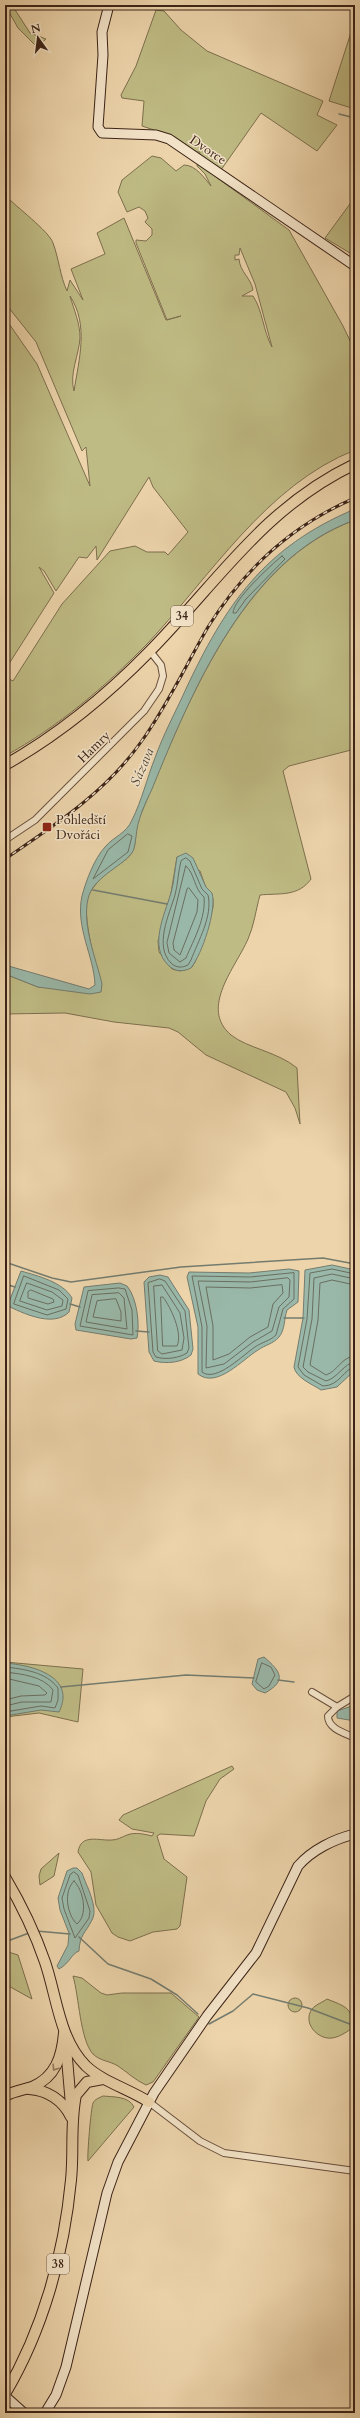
<svg xmlns="http://www.w3.org/2000/svg" width="360" height="2418" font-family="Cardo,serif">
<style>
.green{fill:#bfbb84;stroke:#7d6f4e;fill-rule:evenodd}
.water{fill:#99b8a9;stroke:#737c6f}
.lines{fill:none;stroke-linecap:round;stroke-linejoin:round}
.shore{stroke:#6a6e60;stroke-width:1}
.stream{stroke:#737c6f;stroke-width:1.5}
.street-casing{stroke:#684f3c;stroke-width:8}
.secondary-casing{stroke:#3b2317;stroke-width:11}
.primary-casing{stroke:#3b2317;stroke-width:12}
.street{stroke:#f3e3c8;stroke-width:6}
.secondary{stroke:#f3e3c8;stroke-width:9}
.primary{stroke:#edd4ab;stroke-width:10}
.rail-casing{stroke:#3b2317;stroke-width:3}
.rail{stroke:#f3e3c8;stroke-width:1.5;stroke-dasharray:4.5;stroke-linecap:butt}
.oneway{stroke:#947c61}
.poi-dot{fill:#8f2418;stroke:#f3e3c8;stroke-width:1.5}
.labels{text-anchor:middle;dominant-baseline:central;stroke-width:3;stroke-linejoin:round;paint-order:stroke}
.shield{fill:#f3e3c8;stroke:#725d4c;stroke-width:1}
.shield-label{font-size:12px;font-weight:bold;fill:#3b2317}
.street-label{font-size:13px;fill:#3b2317;stroke:#f3e3c8}
.poi-label{font-size:13px;fill:#3b2317;stroke:#f3e3c8;text-anchor:start}
.water-label{font-size:14px;font-style:italic;fill:#52483c;stroke:#f3e3c8}
</style>
<rect width="100%" height="100%" fill="#edd4ab"/>
<filter id="stains"><feTurbulence type="fractalNoise" baseFrequency=".005" numOctaves="4"/><feColorMatrix values="0 0 0 0 .2 0 0 0 0 .09 0 0 0 0 .02 0 0 0 .5 -.17"/></filter>
<radialGradient id="worn" r=".72"><stop offset=".6" stop-color="#630" stop-opacity="0"/><stop offset="1" stop-color="#630" stop-opacity=".3"/></radialGradient>
<g class="green">
<polygon points="5,5 12,5 30,33 46,39 37,47 18,28"/>
<path d="M156 10 164 11 181 30 207 51 323 101 317 115 337 125 317 151 261 113 216 177 289 230 343 326 355 351V450C266 485 210 577 147 644 105 687 58 727 5 756V677L13 681 62 604 110 551 135 546 147 552H165L168 555 188 532 153 487 149 477 97 560 96 546 87 558 79 557 56 591 44 571 39 567 54 593 5 670V318L37 364 90 486 86 447 82 451 36 342 5 303V195C16 207 49 231 53 243 59 259 60 276 67 291L70 280 83 300 71 269 105 254 97 233 124 218 166 320 181 316 167 320 136 243V240L146 241 152 235V229L145 222 148 218 145 211 139 207 127 212 118 192 122 180 152 156 161 158 176 171 184 165C196 165 205 179 211 186L205 174 197 166 200 152H197L175 137 142 126 144 101 122 98 121 95 136 66ZM240 248 255 284 272 347C263 331 263 311 253 296H242L253 290C251 278 240 272 239 259L235 260V255H239ZM70 296C89 325 79 359 74 391 69 374 79 355 80 338 80 323 74 310 70 296Z"/>
<polygon points="355,20 355,109 329,101"/>
<polygon points="355,197 355,256 325,238"/>
<path d="M355 520V749L289 766 283 771 311 879C298 897 280 893 260 895 256 909 254 926 248 939 236 967 199 1008 231 1035 247 1048 278 1052 297 1068L300 1124 295 1108 286 1092 206 1055 178 1032 169 1028 114 1022 65 1013 5 1014V974L38 987 101 991C97 972 81 912 88 896 91 889 101 878 107 872 114 866 128 861 132 852 137 844 134 834 137 825 138 820 141 814 143 809 186 706 241 561 355 520ZM177 857 200 871 206 888 213 899V907L208 927 195 962 192 967 180 971 172 969 159 952 158 941 171 893Z"/>
<polygon points="5,1662 83,1669 78,1722 39,1713 5,1717"/>
<path d="M232 1766 234 1769 220 1779 206 1801 194 1836 160 1834 157 1836 164 1859 187 1877 180 1926 177 1929 153 1932 130 1941 118 1937 112 1933 96 1905 91 1872 78 1852C81 1833 99 1841 112 1840 117 1840 122 1837 127 1835 135 1832 144 1834 152 1836L154 1833 132 1829 119 1820 123 1815Z"/>
<polygon points="59,1853 54,1876 40,1885 39,1876 41,1869"/>
<polygon points="5,1951 18,1955 32,1999 5,1984"/>
<path d="M73 1976 82 1978 101 1993 107 1995 122 1993H171L199 2017 153 2082 146 2085C135 2080 127 2072 118 2066 110 2061 100 2061 93 2054 80 2040 79 1996 73 1976Z"/>
<circle cx="295" cy="2005" r="7"/>
<path d="M327 1999C344 2006 355 2008 351 2029 345 2033 339 2037 332 2038 318 2040 302 2023 312 2009 315 2005 323 2002 327 1999Z"/>
<path d="M103 2096C113 2097 129 2096 134 2107L88 2161C87 2155 91 2108 93 2103 95 2099 99 2098 103 2096Z"/>
</g>
<g class="water">
<path d="M355 509V520C247 558 192 691 152 789 145 804 137 820 136 837 135 842 135 850 131 854 121 867 92 878 88 899 82 926 96 958 102 984L101 992 90 994 38 987 5 974V965L89 989 95 985C94 956 75 927 82 896 86 881 94 859 105 847 114 836 126 834 132 820 142 800 147 778 155 758 163 735 175 713 185 691 225 605 264 547 355 509Z"/>
<path d="M186 853 193 858 206 887 212 893C217 910 202 954 191 968 183 972 175 972 168 965 149 946 164 916 171 893 174 882 175 869 177 857Z"/>
<path d="M332 1265 355 1270V1370L337 1387 321 1390C312 1384 296 1378 294 1367L303 1318 305 1270Z"/>
<path d="M289 1269 299 1271 298 1302 287 1310C284 1319 285 1330 279 1337 273 1344 265 1345 258 1350 243 1359 217 1389 198 1374V1327L187 1277 189 1272 249 1273Z"/>
<path d="M21 1271C38 1276 63 1282 72 1298L69 1312C54 1327 27 1315 10 1307L9 1302Z"/>
<path d="M160 1275 168 1277 189 1310 193 1349 191 1355C181 1363 166 1364 154 1361L149 1352 144 1282 149 1277Z"/>
<path d="M120 1283 127 1286C137 1298 140 1324 137 1338L131 1339 76 1330 75 1324 84 1287Z"/>
<path d="M264 1657C280 1671 288 1680 265 1693L257 1690 252 1684 258 1659Z"/>
<path d="M5 1663C31 1665 77 1676 59 1712L41 1710 5 1716Z"/>
<polygon points="355,1701 355,1721 337,1718 337,1711 349,1707"/>
<path d="M73 1868H77L82 1873C86 1885 99 1908 92 1920 85 1934 80 1934 79 1951 71 1954 70 1963 59 1969L57 1966 68 1945 69 1933 60 1910 58 1898 67 1871Z"/>
</g>
<g class="lines">
<g class="shore">
<path d="M282 556 285 559 246 599 236 613H233C233 600 271 565 282 556Z"/>
<polygon points="128,834 132,836 128,852 93,879 108,850"/>
<path d="M186 858 190 861 202 889 208 895C213 916 198 941 191 960L188 965C182 968 176 968 171 963 154 946 169 915 175 895 178 884 178 872 181 861Z"/>
<path d="M186 866C195 874 194 889 204 897 206 918 194 939 186 958L180 962 169 953 167 943Z"/>
<polygon points="189,888 198,900 197,912 180,955 174,950 173,943 187,889"/>
<path d="M294 1273V1299L283 1309 276 1335C270 1341 262 1342 255 1347 244 1354 216 1383 202 1372V1327L192 1276 250 1277Z"/>
<path d="M355 1274 332 1269 310 1273 307 1319 298 1367 304 1375 323 1386C340 1386 344 1368 355 1367"/>
<polygon points="24,1276 59,1290 68,1299 66,1309 47,1315 14,1304"/>
<polygon points="288,1278 290,1280 289,1297 279,1307 272,1331 253,1342 224,1364 206,1368 207,1326 198,1281 250,1282"/>
<path d="M160 1279 165 1281 185 1311 189 1348 187 1353C179 1358 166 1360 156 1357L153 1352 148 1283Z"/>
<path d="M355 1279 332 1274 314 1278 312 1319 303 1367 308 1372 326 1381C338 1378 344 1363 355 1362"/>
<polygon points="27,1283 52,1292 63,1300 62,1306 47,1310 20,1301"/>
<polygon points="282,1285 283,1293 273,1304 268,1327 250,1337 229,1354 213,1360 213,1326 206,1287 250,1288"/>
<path d="M355 1285 332 1280 320 1283 318 1320 310 1365 326 1375C338 1371 341 1357 355 1356"/>
<polygon points="154,1286 162,1285 180,1313 184,1338 182,1350 162,1354 158,1351"/>
<polygon points="119,1288 125,1289 132,1310 133,1335 80,1326 88,1291"/>
<polygon points="31,1290 53,1299 54,1302 48,1304 28,1298 28,1292"/>
<polygon points="119,1293 124,1298 127,1329 86,1322 92,1295"/>
<path d="M161 1297H163C171 1308 183 1333 177 1346H163Z"/>
<polygon points="116,1299 121,1312 121,1321 93,1317 97,1301"/>
<polygon points="262,1663 271,1667 275,1675 269,1686 264,1689 256,1682"/>
<path d="M5 1667C24 1669 46 1672 58 1688V1700L55 1708 41 1706 5 1712"/>
<path d="M5 1672C21 1674 43 1676 53 1690L51 1702H22L5 1706"/>
<polyline points="5,1678 39,1686 47,1693 45,1695 21,1696 5,1700"/>
<polygon points="74,1872 78,1875 90,1911 89,1918 75,1938 64,1909 62,1898 70,1875"/>
<path d="M74 1881C84 1891 88 1915 77 1924 67 1915 63 1891 74 1881Z"/>
</g>
<g class="stream">
<polyline points="339,114 355,118"/>
<polyline points="93,890 167,904"/>
<polyline points="5,1262 52,1278 71,1282 181,1267 323,1258 355,1264"/>
<polyline points="5,1284 15,1287"/>
<polyline points="70,1304 80,1307"/>
<polyline points="284,1318 304,1318"/>
<polyline points="136,1331 149,1332"/>
<polyline points="278,1680 294,1682"/>
<polyline points="61,1687 186,1675 254,1678"/>
<polyline points="36,1931 70,1934"/>
<polyline points="79,1937 108,1964 151,1979 177,1995 198,2014"/>
<polyline points="5,1942 29,1933"/>
<polyline points="209,2024 233,2011 253,1994 308,2008 355,2026"/>
</g>
<g class="street-casing">
<g id="street">
<polyline points="5,840 35,820 144,711 159,689 163,676 161,665 150,651"/>
<polyline points="312,1692 337,1707 355,1696"/>
<path d="M337 1707 328 1716C328 1729 345 1733 355 1738"/>
<polyline points="149,2102 200,2141 224,2153 355,2171"/>
</g>
</g>
<g class="secondary-casing">
<g id="secondary">
<polyline points="109,5 102,32 103,55 98,127 102,133 156,135 169,139 355,266"/>
<polyline points="5,2396 24,2413"/>
<path d="M45 2413 56 2395 66 2367 107 2193 118 2162 154 2093 207 2016 256 1953 298 1866C312 1850 334 1839 355 1834"/>
</g>
</g>
<g class="primary-casing">
<g id="primary">
<path d="M5 765C58 735 107 695 149 652 218 582 263 508 355 464"/>
<path d="M5 1877C21 1904 35 1933 45 1962 57 1997 59 2039 86 2066 103 2082 129 2089 149 2102"/>
<polyline points="66,2047 71,2105"/>
<path d="M29 2089C47 2090 63 2100 71 2117"/>
<path d="M5 2096C13 2091 23 2090 32 2087 56 2077 62 2056 64 2033"/>
<path d="M5 2394C43 2330 64 2254 71 2180 74 2152 70 2123 76 2095L87 2082 103 2079"/>
</g>
</g>
<use href="#street" class="street"/>
<use href="#secondary" class="secondary"/>
<use href="#primary" class="primary"/>
<g class="rail-casing">
<path id="rail" d="M5 859C55 825 106 792 141 742 167 706 186 665 208 627 244 569 292 525 355 498"/>
</g>
<use href="#rail" class="rail"/>
</g>
<defs><path id="oneway-chevron" d="M-2-3.5L2.5 0L-2 3.5" fill="none" stroke-width="1.6" stroke-linecap="round" stroke-linejoin="round"/></defs>
<use class="oneway" href="#oneway-chevron" transform="translate(55 2068) rotate(123)"/>
<rect class="poi-dot" x="42" y="822" width="10" height="10" rx="2"/>
<g class="labels">
<g class="shield">
<rect x="171" y="606" width="22" height="20" rx="3"/>
<rect x="47" y="2254" width="22" height="20" rx="3"/>
</g>
<g class="shield-label">
<text x="182" y="616">34</text>
<text x="58" y="2264">38</text>
</g>
<g class="street-label">
<text transform="translate(208 150) rotate(34)">Dvorce</text>
<text transform="translate(94 747) rotate(-44)">Hamry</text>
</g>
<g class="poi-label">
<text x="56" y="820">Pohledští<tspan x="56" dy="15">Dvořáci</tspan></text>
</g>
<g class="water-label">
<text transform="translate(142 767) rotate(-67)">Sázava</text>
</g>
</g>
<rect width="360" height="2418" fill="none" stroke="#edd4ab" stroke-width="20"/>
<rect x="6" y="6" width="348" height="2406" fill="none" stroke="#3b2317" stroke-width="2"/>
<rect x="10" y="10" width="340" height="2398" fill="none" stroke="#3b2317"/>
<g transform="translate(38 38) rotate(346)" stroke="#f3e3c8" stroke-width="3" paint-order="stroke">
<path d="M0-3L7 15L0 10L-7 15Z" fill="#3b2317"/>
<text y="-6" font-size="11" font-weight="bold" text-anchor="middle" fill="#3b2317">N</text>
</g>
<rect width="100%" height="100%" filter="url(#stains)"/>
<rect width="100%" height="100%" fill="url(#worn)"/>
</svg>
